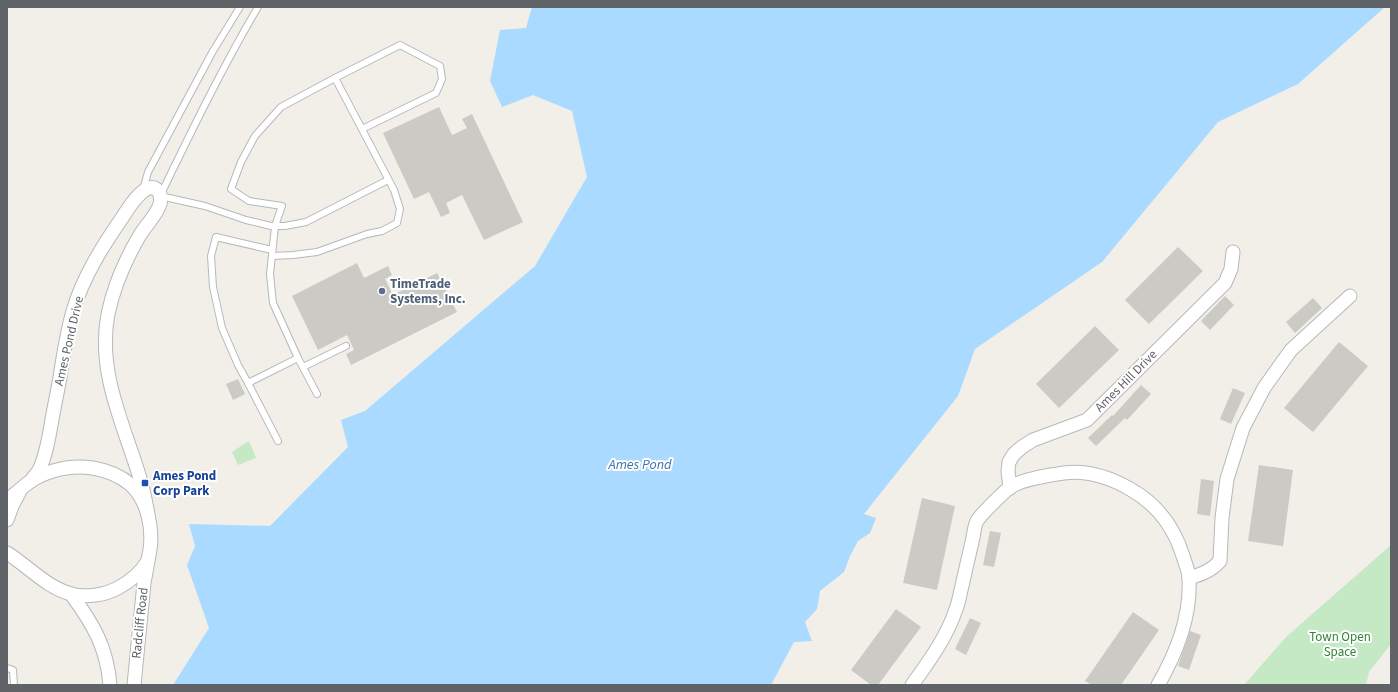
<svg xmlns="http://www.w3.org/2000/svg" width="1398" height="692" font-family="'Source Sans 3',sans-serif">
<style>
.green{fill:#c5e8c5}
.water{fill:#aadaff}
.building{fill:#cccac5}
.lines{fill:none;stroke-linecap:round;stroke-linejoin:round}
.service-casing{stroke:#b5b8bc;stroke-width:8}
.minor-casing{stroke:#b5b8bc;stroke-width:15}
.service{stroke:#fff;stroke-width:6}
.minor{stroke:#fff;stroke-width:13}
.service-dot{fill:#5c6f8a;stroke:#fff;stroke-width:1.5}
.transit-dot{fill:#1a4fb4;stroke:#fff;stroke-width:1.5}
.labels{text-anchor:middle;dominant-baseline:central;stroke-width:4;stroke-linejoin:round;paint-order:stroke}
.service-label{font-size:13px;font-weight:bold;fill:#4e5e75;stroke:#fff;text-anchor:start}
.street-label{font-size:13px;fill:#5f6368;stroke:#fff}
.transit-label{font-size:13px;font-weight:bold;fill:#164399;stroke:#fff;text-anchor:start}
.park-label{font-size:13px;fill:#348238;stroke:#fff}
.water-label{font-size:14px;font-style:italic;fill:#4174aa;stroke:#fff}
</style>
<rect width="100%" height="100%" fill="#f1efe8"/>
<g class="green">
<polygon points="249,441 256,458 238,465 232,452"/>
<polygon points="1391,545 1391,644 1369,672 1366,685 1244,685 1286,637"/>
</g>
<polygon class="water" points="532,7 1385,7 1298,84 1218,122 1102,262 975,349 958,396 864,514 876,518 870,533 858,541 850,556 844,572 820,591 817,609 805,622 812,641 794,642 771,685 173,685 209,628 187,565 195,546 189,524 270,526 348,447 341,420 365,411 535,266 587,177 572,111 533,95 502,107 490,81 500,30 526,28"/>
<g class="building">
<polygon points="439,107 452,135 467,128 462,119 472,114 523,222 484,240 462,195 446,203 450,213 441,217 429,192 414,199 383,133"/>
<polygon points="1178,247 1203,271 1149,324 1125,300"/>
<polygon points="357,263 364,278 388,266 392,275 385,279 393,295 437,273 457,312 351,365 346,354 354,350 347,335 318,350 292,296"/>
<polygon points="1225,296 1234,305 1210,330 1201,321"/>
<polygon points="1313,298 1322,308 1295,333 1286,322"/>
<polygon points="1095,326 1119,350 1059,408 1036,384"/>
<polygon points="1339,342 1368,366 1313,432 1284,408"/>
<polygon points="238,379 245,394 233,400 226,384"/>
<polygon points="1141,385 1151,394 1127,420 1125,418 1096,446 1088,438 1112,415 1113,416"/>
<polygon points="1233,388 1245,393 1231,424 1220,419"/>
<polygon points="1259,465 1293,470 1283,546 1248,541"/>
<polygon points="1201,479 1214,481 1210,516 1197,514"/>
<polygon points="922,498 955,506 937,590 903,583"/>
<polygon points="990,531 1001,533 994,567 983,565"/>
<polygon points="896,609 921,627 878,685 871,685 851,670"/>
<polygon points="1133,612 1159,630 1121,685 1092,685 1085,681"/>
<polygon points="970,618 981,623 966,655 955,649"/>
<polygon points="1190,631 1201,635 1189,670 1178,666"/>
</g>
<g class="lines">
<g class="service-casing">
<g id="service">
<path d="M258 7C222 68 191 132 160 196L205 206 246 220 271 226H285L306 222 388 180"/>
<polyline points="143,190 148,172 213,51 240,7"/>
<polyline points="272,250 216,237 211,256 213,287 222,328 238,365 248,383 298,358"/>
<polyline points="272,256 293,255 317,252 367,234 382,231 397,223 400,209 394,190 335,78"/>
<polyline points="303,367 346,346"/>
<polyline points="248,383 278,441"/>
<polyline points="317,394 298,358 273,303 270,274 275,226 282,206 249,201 231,189 241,162 255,136 281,107 335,78 400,45 440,66 442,79 436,93 362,129"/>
<polyline points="7,668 13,670 14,685"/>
</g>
</g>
<g class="minor-casing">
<g id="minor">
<path d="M31 481C33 477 37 474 39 470 47 455 50 430 53 414 56 397 60 381 62 364 65 346 68 328 73 311 83 277 102 247 122 218 127 210 147 177 158 191 161 195 161 200 160 204 156 216 146 225 140 235 125 260 114 286 108 314 97 371 123 423 139 475 143 488 146 502 148 515"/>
<polyline points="1010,488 1008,471 1009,462 1014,454 1022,447 1033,440 1087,420 1225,283 1231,269 1233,252"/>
<path d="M7 500C16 494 22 487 31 481 37 477 46 473 53 471 79 463 110 467 131 485 148 501 153 528 150 550 149 553 149 559 147 562 141 572 129 582 118 588 105 595 85 598 71 594 46 587 28 566 7 553"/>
<polyline points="7,520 12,506 19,493"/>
<path d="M1189 578C1202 574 1211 571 1220 561L1222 518 1227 479 1243 428 1264 388 1291 350 1350 296"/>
<path d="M71 594C93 624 107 647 110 685"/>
<polyline points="134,685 144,583 148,561"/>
<path d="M912 685C929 661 947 637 956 609 959 602 960 593 962 586 965 571 969 556 972 542 974 535 974 526 977 521 980 515 1003 493 1009 488 1019 480 1050 475 1064 473 1088 470 1109 477 1130 489 1157 504 1174 527 1183 556 1185 563 1189 571 1189 579 1191 616 1176 654 1158 685"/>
</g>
</g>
<use href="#service" class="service"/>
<use href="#minor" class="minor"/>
</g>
<circle class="service-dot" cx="382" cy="291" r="4"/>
<rect class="transit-dot" x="141" y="479" width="8" height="8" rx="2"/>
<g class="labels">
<g class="service-label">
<text x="390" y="284">TimeTrade<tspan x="390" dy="15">Systems, Inc.</tspan></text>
</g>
<g class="street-label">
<text transform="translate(69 341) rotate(-77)">Ames Pond Drive</text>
<text transform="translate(1126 381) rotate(-45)">Ames Hill Drive</text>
<text transform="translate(140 623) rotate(-84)">Radcliff Road</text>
</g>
<g class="transit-label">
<text x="153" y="476">Ames Pond<tspan x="153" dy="15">Corp Park</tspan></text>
</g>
<g class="park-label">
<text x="1340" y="637">Town Open<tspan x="1340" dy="15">Space</tspan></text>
</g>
<g class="water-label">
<text x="640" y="465">Ames Pond</text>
</g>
</g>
<rect width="1398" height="692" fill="none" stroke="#5f6368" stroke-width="16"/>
</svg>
